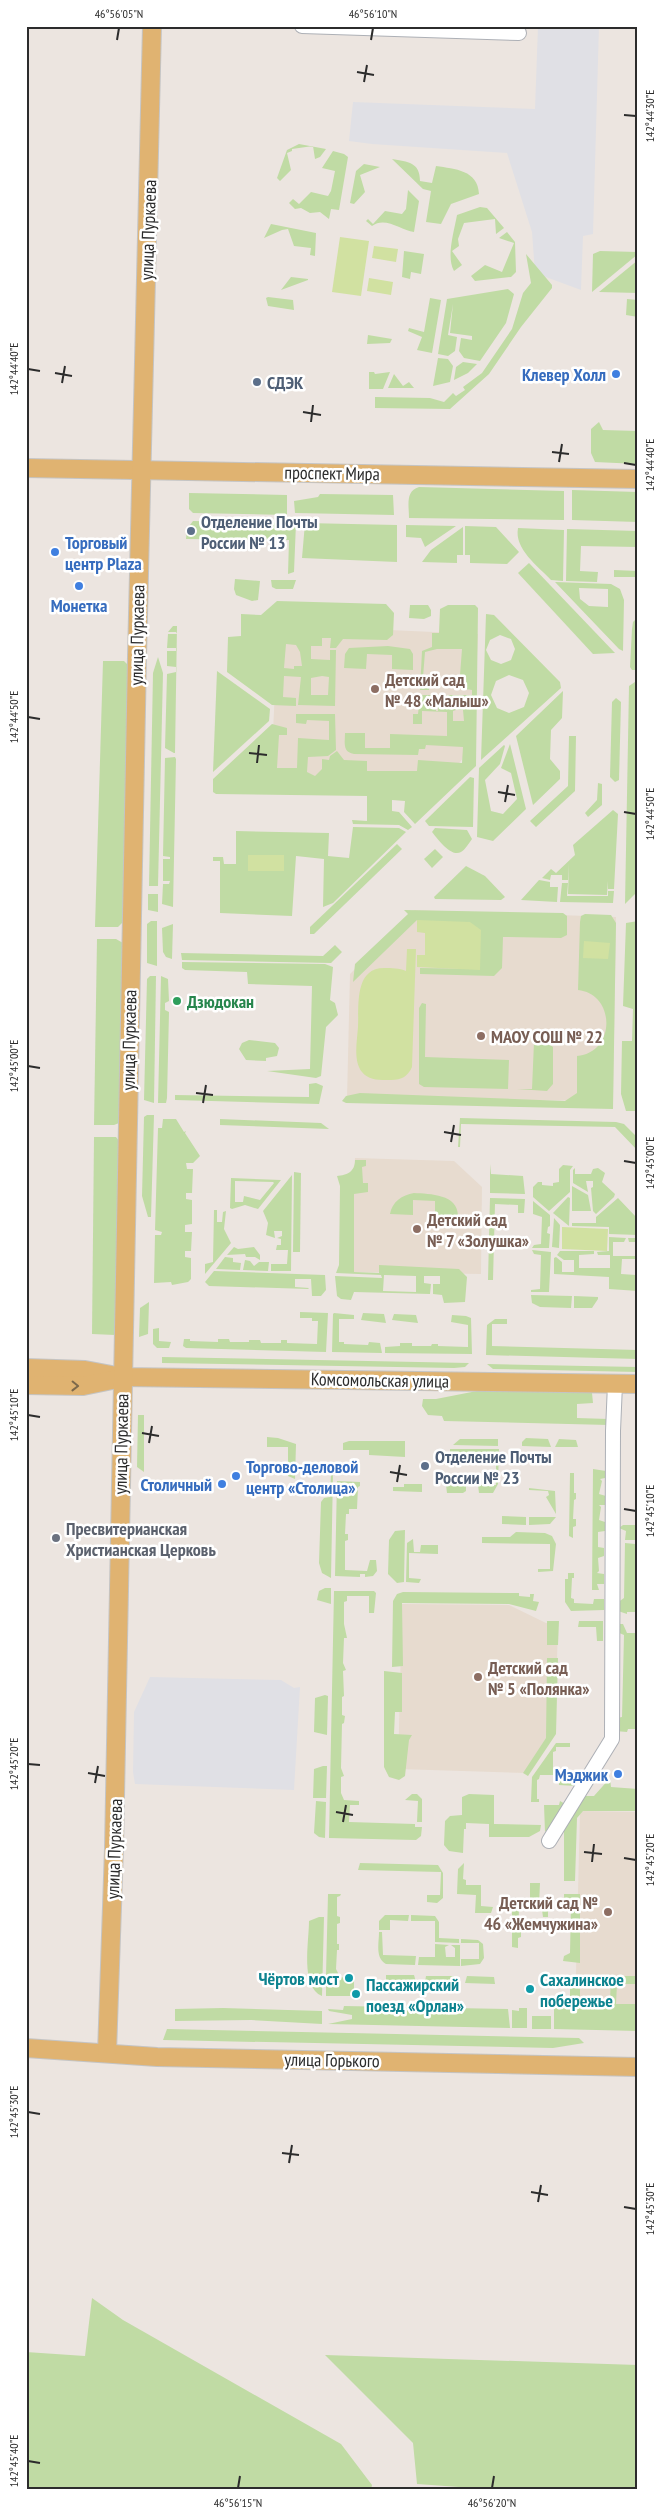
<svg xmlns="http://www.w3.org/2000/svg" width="664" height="2516" font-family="'PT Sans Narrow',sans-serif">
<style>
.industrial{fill:#e0e0e5}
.education{fill:#e7dbcf}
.green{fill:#c0dba4;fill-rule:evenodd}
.pitch{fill:#d1e1a1}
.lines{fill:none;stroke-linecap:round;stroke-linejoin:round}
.minor-casing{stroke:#adb0b6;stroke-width:16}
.major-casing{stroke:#c4c4c4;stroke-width:20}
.minor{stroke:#fff;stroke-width:14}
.major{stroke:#e0b371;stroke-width:18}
.oneway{stroke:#7d694b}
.ticks{fill:none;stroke:#2c2c2c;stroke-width:2}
.shop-dot{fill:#3f7fe0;stroke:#fff;stroke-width:2}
.service-dot{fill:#5c6f8a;stroke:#fff;stroke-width:2}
.education-dot{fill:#8d6e63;stroke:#fff;stroke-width:2}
.leisure-dot{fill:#2e9e5b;stroke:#fff;stroke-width:2}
.worship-dot{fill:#6b7280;stroke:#fff;stroke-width:2}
.culture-dot{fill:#0f9aa8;stroke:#fff;stroke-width:2}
.labels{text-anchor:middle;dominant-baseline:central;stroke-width:5;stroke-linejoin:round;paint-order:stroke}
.street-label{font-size:18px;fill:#2c2c2c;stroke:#fff}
.shop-label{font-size:18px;font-weight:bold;fill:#366cbe;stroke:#fff;text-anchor:end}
.service-label{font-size:18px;font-weight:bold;fill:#4e5e75;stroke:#fff;text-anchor:start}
.education-label{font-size:18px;font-weight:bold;fill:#785e54;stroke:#fff;text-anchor:start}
.leisure-label{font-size:18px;font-weight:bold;fill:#27864d;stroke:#fff;text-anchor:start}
.worship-label{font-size:18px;font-weight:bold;fill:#5b616d;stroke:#fff;text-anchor:start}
.culture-label{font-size:18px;font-weight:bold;fill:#0d838f;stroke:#fff;text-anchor:start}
.neatline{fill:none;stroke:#2c2c2c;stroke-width:2}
.ticks-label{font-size:12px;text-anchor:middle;fill:#2c2c2c}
</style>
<rect width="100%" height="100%" fill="#ece5e0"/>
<g class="industrial">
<polygon points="538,26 599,26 593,234 583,236 581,290 535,273 532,232 507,153 372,144 349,141 353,102 535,109"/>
<polygon points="150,1677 281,1680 294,1688 300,1687 294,1790 135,1784 133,1772 134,1712"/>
</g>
<g class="education">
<polygon points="278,625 478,634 473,745 444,783 271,775"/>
<polygon points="414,910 616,917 613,1101 347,1098 350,974"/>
<polygon points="355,1158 454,1161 482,1187 481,1274 351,1272"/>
<polygon points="402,1604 509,1605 546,1623 558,1623 555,1732 526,1773 398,1769"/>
<polygon points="580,1811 638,1812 638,2013 575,2012"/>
</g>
<g class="green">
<polygon points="299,144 326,149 320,157 315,159 313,146 292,149 292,151 287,153 291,170 280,181 277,178 287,150"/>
<polygon points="333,151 344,154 348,157 339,210 331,209 329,219 320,212 310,213 301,208 295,209 289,203 293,199 299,204 311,192 328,196 331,191 335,171 322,168"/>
<path d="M392 159C408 162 420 162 420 181L432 183 436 166C455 169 478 170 479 194L451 204 441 224 426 222 431 191 423 189Z"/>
<polygon points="364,164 380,167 360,175 365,192 354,204 350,203 356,171"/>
<path d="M408 190 419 201 414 232C401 230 385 216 372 226L366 221 368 219 373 224 385 211 402 214 406 209Z"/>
<path d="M480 207 487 208 504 228 496 234 495 219 464 223 458 239 459 246 452 251 462 265 454 271C446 257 454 232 457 215Z"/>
<polygon points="271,224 316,233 315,256 310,255 311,248 294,246 288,229 282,230 264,238"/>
<polygon points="507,232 515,242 516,272 511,277 475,281 471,276 485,265 502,272 514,243 499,238"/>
<polygon points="404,251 424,254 421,274 411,272 410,279 402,277"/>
<polygon points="600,251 638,252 638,254 592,292 593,254"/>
<polygon points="526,254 552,285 552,288 521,327 489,374 450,409 375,408 375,397 430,398 444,402 453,393 456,396 465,390 463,387 482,373 512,329 523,293 531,283"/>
<polygon points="638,260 638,293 599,292"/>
<polygon points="291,277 308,279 308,280 281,290"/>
<polygon points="508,289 514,294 506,323 480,361 464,358 459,351 461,338 472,340 472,336 450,333 453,304 448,335 457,337 455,351 448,356 438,354 447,299"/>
<polygon points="268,297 293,300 294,310 268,306 266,298"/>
<polygon points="430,298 441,300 432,353 417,350 422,337 408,331 409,328 424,332"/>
<polygon points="627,299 638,300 638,317 626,315"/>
<polygon points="368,335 392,339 390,343 367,344"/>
<polygon points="438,358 448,359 453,366 450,382 433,386"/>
<polygon points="463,362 477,364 468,373 454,380 456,367"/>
<polygon points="369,372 374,372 375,374 390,372 383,389 369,389"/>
<polygon points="394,374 403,386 409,382 414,388 388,388"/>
<polygon points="599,422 603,430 638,431 638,464 595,462 591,453 591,429"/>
<path d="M419 487 564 491V520L409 518C409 506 405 491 419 487Z"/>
<polygon points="572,490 638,492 638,522 572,520"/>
<polygon points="189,493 287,495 287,515 193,513 189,509"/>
<polygon points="320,494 393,495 394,515 295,513 294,501 318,497"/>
<polygon points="193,521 296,523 294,572 288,574 289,540 186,539 187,529"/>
<polygon points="305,523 397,525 397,562 302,558"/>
<polygon points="406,525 456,526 425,547 421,538 406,537"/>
<polygon points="465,526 496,527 519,552 507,564 470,563 470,555 465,555"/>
<polygon points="463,527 463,555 457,555 457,563 422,562 431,550"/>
<path d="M518 528 564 530 563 581 551 580C538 566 514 549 518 528Z"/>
<polygon points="567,529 638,531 638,547 581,546 580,571 598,572 597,582 566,581"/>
<polygon points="529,563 615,653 593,654 518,573"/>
<polygon points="614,570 638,571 637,577 614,577"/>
<polygon points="235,579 260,581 258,600 252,601 236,595 234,589"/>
<polygon points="271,580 296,580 293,589 276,589 272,587"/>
<path d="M555 582 611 584 620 589 624 600 623 651 619 649ZM579 588 608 589V607L589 606 580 599Z"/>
<path d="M277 601 386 604 394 613 393 635 387 640 343 639 336 648H330L331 638H322V646H311V659L330 660V650H336L335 706 298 705 301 677 284 676 283 697 296 698V706L272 705 227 672 228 637 241 636V614L261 615ZM286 644 296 645 300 652 302 666H294V669L284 668ZM322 676 329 677 328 695H311V678Z"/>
<polygon points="410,605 428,605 431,610 431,616 424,619 409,618"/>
<path d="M448 605H475L478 608 476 766 415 824 404 812 405 801 392 800V811L399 812 412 827 408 830 399 825 353 824 352 820 367 821V796L216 794 213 792V779L272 724 287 728V735H279L277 768H297L298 738 329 740V721L307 720 306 724 296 723V714H335L336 750 328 756 308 757 307 772 315 776 322 769V759L329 760 330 756 337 751 344 760 367 761V771H417L418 760 462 763 463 747 426 745 425 749H419L418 755 354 754C342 752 345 742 345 733H365V748H390V734L447 736V712L422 711V724H413V714H418L420 695H436V711H438L439 695H446L456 710 453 711V721H464L463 710H458L448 695H472V690L459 688 462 649H437L425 652 423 677H430L429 690H420L422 651 432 647V633H439L440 609Z"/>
<path d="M486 614 494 615 560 682 561 688 481 760ZM500 635 511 639 515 649 511 660 501 664 491 660 486 650 490 640ZM509 675 523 680 529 693 524 707 509 713 497 708 491 695 496 681Z"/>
<polygon points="638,617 638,670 632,670 630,667 632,629 633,622"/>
<polygon points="173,626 177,626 175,753 174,753 165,748 167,674 176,672 176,667 167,666 167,651 176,651 176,648 167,648 168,634 177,634 176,632 168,632"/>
<polygon points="388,646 410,649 413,654 413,670 392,669 392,655 367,654 366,669 344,668 345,654 349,648"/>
<polygon points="158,657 163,673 158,886 149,886 153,673"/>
<polygon points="103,661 124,661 129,666 124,921 118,927 95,927"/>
<polygon points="217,671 270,709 269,721 213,772"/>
<polygon points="638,680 638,891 625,904 629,686"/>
<polygon points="563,691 562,718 551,730 550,759 560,771 560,779 533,805 516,736"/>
<polygon points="616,698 621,702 619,780 615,782 610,777 612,702"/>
<polygon points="569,736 576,736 575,791 536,827 530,821 568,786"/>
<polygon points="510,744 526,809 493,841 477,837 479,768 504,745 505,746 500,764 485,780 491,811 503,814 517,799 511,773 501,768"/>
<polygon points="175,757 176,759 173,907 162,904 163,884 169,884 170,881 163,881 163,859 170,859 170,857 163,856 165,758"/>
<polygon points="470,777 474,778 473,827 429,826 425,821"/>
<polygon points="598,783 602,784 602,805 588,817 585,813 597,800"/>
<polygon points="613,810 618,814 614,889 608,889 608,881 607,895 568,894 569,863 568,880 562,880 562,875 551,875 550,880 542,878 551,869 556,873 575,855 573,845"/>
<polygon points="353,827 399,828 406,832 333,903 323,907 324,859 296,856 292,916 220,913 220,861 213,861 213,857 223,857 224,864 236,864 236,831 329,833 328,856 349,858"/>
<path d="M435 828 467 830 472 839C469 843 465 850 461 852 451 858 437 838 432 832Z"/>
<polygon points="397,844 402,849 314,934 310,934 310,927"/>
<polygon points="435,849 443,857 432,868 424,859"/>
<polygon points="466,866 485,876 505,897 501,900 435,899 434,897"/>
<polygon points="539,880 550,882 550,887 558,887 557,902 521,900"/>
<polygon points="562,883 568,883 567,896 608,896 608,891 614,891 613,903 560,902"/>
<polygon points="148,894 158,894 158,912 148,910"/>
<polygon points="404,910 563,913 567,916 567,935 561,938 503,937 502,968 494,976 420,974 420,968 480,969 417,920 353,982 355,964 408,914"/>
<path d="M585 914 611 915 616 923 613 1109 346 1103 342 1101 346 1096 360 1093 565 1101 577 1093V1056C616 1053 616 994 578 990L580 922 581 916Z"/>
<polygon points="151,921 157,921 157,966 147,963 147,924"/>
<polygon points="638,921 638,1111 626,1111 621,1094 622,1041 632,1041 633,1009 623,1006 626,923"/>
<polygon points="173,924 172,959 166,957 163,952 162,928"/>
<polygon points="97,939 116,939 123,943 121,1118 119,1123 114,1125 94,1125"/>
<polygon points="335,945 342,952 331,963 182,960 181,953 323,956"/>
<polygon points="182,962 325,964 333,967 330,1000 335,1003 338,1015 326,1027 321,1076 316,1078 267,1071 310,1069 312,986 248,984 247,972 185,970 182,968"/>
<polygon points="150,976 156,976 154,1103 144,1100 147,979"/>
<polygon points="161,976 168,979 169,1001 165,1003 165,1010 169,1012 167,1098 166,1103 158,1103"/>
<polygon points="422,1003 426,1004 425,1057 509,1060 508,1089 424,1087 419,1084 419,1008"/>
<polygon points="249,1040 275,1043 279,1048 277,1056 266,1058 266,1061 246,1060 239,1049 242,1043"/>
<polygon points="534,1042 548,1043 553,1047 553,1084 547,1091 517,1089 532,1089"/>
<polygon points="316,1083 323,1086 319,1104 175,1100 175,1095 309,1097 309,1084"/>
<polygon points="147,1115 154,1115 151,1217 148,1217 142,1196 144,1117"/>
<polygon points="460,1118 616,1122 624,1124 638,1138 638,1151 615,1127 461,1124 460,1147 458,1147"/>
<polygon points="163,1119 176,1119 184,1132 186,1131 185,1133 200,1156 193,1163 186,1163 187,1169 193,1169 192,1193 186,1193 186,1199 192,1200 192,1224 185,1225 185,1232 192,1232 191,1251 185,1251 185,1257 191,1258 191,1279 188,1282 172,1285 171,1282 154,1283 155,1235 161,1235 162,1232 155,1230 158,1128 162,1128"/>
<polygon points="220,1119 321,1123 329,1129 220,1125"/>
<polygon points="94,1137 116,1137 119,1141 115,1335 92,1334"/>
<path d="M355 1160H366V1166L362 1167 363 1183H368V1192L354 1194V1272L379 1273V1265L459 1269 467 1277 465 1302 444 1303 442 1295 433 1294V1284H440V1276H424V1283L431 1284 430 1294 354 1292 351 1300 341 1299 337 1296 335 1276 382 1278 381 1275 336 1273 339 1265 340 1186 337 1176C347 1175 355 1172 355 1160ZM384 1275 416 1276V1292L383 1291Z"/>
<polygon points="490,1164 491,1174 523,1176 525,1194 490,1193"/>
<polygon points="563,1165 573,1166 570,1170 570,1192 549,1211 533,1197 533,1187 538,1182 542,1182 542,1185 553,1186 553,1183 559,1182 559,1169"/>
<polygon points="575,1168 575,1174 591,1174 593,1169 598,1168 605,1173 602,1182 615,1194 614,1197 596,1214 593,1211 591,1188 593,1187 593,1181 586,1181 588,1192 573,1183 573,1170"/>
<polygon points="294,1172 301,1173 300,1252 293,1252"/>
<polygon points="292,1175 291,1271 271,1271 271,1264 287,1264 288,1250 276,1250 277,1245 281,1245 281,1239 277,1238 282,1236 282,1231 274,1231 275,1238 266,1235 268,1223 263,1211"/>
<path d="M231 1178 281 1180 258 1209 245 1205 232 1209 230 1208ZM235 1181 273 1182 274 1183 260 1200 244 1196 243 1202H235Z"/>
<polygon points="572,1186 588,1195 591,1211 572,1211"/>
<path d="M414 1193C430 1194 458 1194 458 1216L435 1215V1201L413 1200V1215L390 1214C392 1202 402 1195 414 1193Z"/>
<polygon points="568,1197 570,1198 569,1226 553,1213"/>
<polygon points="490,1198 525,1199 524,1213 518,1213 518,1205 495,1204 493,1280 488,1280"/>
<polygon points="618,1198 636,1217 638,1215 638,1235 609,1234 609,1227 572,1226 572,1223 596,1223 596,1217"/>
<polygon points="533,1201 550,1215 550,1226 548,1227 547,1233 550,1234 549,1248 532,1248 534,1245 541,1244 542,1217 533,1214"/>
<polygon points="214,1210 217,1210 217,1222 222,1222 223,1212 226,1211 224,1229 231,1243 205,1274 205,1264 213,1262"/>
<polygon points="554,1218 560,1225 559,1248 552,1247"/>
<polygon points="609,1237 626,1238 624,1242 613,1242 613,1256 636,1256 637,1242 629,1242 628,1238 638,1238 638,1265 637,1259 622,1259 621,1274 636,1275 638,1268 638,1291 609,1289 609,1277 554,1274 554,1258 556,1257 562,1262 562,1272 574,1272 574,1260 564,1260 557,1255 560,1251 594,1251 594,1254 579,1255 579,1268 610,1268 610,1255 598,1255 597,1252 609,1251"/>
<polygon points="234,1247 238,1249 254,1247 260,1255 260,1260 255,1257 246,1257 245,1254 227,1255"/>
<polygon points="532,1250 551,1252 549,1292 531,1292 531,1290 540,1289 541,1255 534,1254"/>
<polygon points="225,1257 233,1258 233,1262 241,1263 240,1270 216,1269"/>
<polygon points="245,1260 250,1261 254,1266 259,1262 269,1262 268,1271 243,1270"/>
<polygon points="214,1271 325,1275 326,1290 321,1296 312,1296 311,1279 295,1279 295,1287 309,1288 308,1289 209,1286 205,1282"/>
<polygon points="531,1295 572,1296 571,1308 540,1307 532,1303"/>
<polygon points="574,1296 598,1297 598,1299 592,1308 574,1308"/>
<polygon points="149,1302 148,1334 139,1337 140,1308"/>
<polygon points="300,1312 328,1313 326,1352 186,1348 183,1346 184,1339 190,1339 190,1341 218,1342 218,1339 229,1339 230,1342 249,1342 249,1340 260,1340 261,1343 281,1343 281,1340 287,1340 287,1343 317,1344 318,1321 312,1321 312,1318 300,1318"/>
<polygon points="334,1313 354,1315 354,1319 339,1319 339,1342 344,1342 344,1344 368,1345 369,1342 380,1343 382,1353 332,1352 333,1314"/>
<polygon points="363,1313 384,1314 386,1323 361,1320"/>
<polygon points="394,1314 416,1315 418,1323 392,1320"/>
<polygon points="452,1315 466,1316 471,1318 472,1354 385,1353 385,1347 400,1346 400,1343 412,1343 412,1346 431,1346 432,1344 438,1344 438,1346 468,1347 468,1325 451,1322"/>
<polygon points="495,1319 507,1319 507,1324 492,1324 492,1346 638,1350 638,1359 486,1355 487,1325"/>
<polygon points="159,1328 159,1341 171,1342 169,1348 157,1348 153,1344 153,1329"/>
<polygon points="162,1357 469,1363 465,1367 454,1368 162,1363"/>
<polygon points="487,1364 638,1367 638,1372 493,1369"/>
<polygon points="482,1390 592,1393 593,1403 577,1404 577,1418 609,1419 609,1425 444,1421 442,1416 428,1415 422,1406 423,1399 436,1399"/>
<polygon points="138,1415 144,1415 144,1472 137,1467"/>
<polygon points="267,1437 278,1438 296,1444 295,1479 288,1476 288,1447 267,1447"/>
<polygon points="526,1438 548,1439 551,1447 522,1446 522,1442"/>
<polygon points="460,1439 498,1439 498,1446 453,1445"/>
<polygon points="559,1439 576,1440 578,1447 555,1447"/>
<polygon points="349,1441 405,1441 405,1457 369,1455 369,1450 343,1450 343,1443"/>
<polygon points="450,1449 499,1449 498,1484 493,1493 479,1493 478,1485 496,1485 496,1462 450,1461"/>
<polygon points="593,1469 606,1471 605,1478 600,1479 602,1481 599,1494 606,1496 605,1505 599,1505 601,1507 599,1520 605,1522 605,1531 598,1532 598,1547 604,1548 604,1556 598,1558 599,1571 597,1573 604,1574 604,1584 597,1584 599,1590 592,1590"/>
<polygon points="333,1473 331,1578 322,1573 319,1563 321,1502 324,1498 330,1497 331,1474"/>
<polygon points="570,1473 574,1473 574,1493 576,1493 576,1499 574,1500 573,1519 576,1519 576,1526 573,1527 573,1538 569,1536"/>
<polygon points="337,1481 360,1482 360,1486 358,1487 357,1509 349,1509 349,1514 346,1514 345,1534 348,1534 348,1540 345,1541 345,1570 367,1571 370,1560 376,1560 377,1571 373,1576 365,1577 365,1574 360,1574 360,1577 335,1576"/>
<polygon points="404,1484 422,1484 422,1492 393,1491 393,1487 404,1487"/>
<polygon points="446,1485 466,1485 466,1491 463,1493 447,1493"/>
<polygon points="529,1488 555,1491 556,1514 546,1497 549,1495 548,1491 529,1490"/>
<polygon points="502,1516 526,1517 526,1525 502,1524"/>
<polygon points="529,1517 556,1517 550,1524 529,1525"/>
<polygon points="623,1525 638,1525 638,1538 635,1540 625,1540 626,1531 619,1528"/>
<polygon points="405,1530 404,1582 397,1583 388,1574 389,1540 395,1531"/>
<polygon points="516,1532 545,1533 552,1536 556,1544 553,1571 538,1572 538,1569 550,1569 550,1544 482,1543 482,1537 510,1537"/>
<polygon points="413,1539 414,1552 420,1552 421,1545 438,1545 438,1554 409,1553 409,1578 421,1579 419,1583 406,1582 407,1543"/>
<polygon points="625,1543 635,1544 638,1547 638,1612 627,1612 627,1614 618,1611 617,1603 624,1598"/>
<polygon points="568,1573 574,1573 574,1578 572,1578 571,1598 574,1599 574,1603 593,1604 594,1599 604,1599 604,1610 571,1611 565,1602 565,1579 568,1579"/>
<polygon points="325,1588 331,1588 331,1604 317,1600 319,1591"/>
<polygon points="334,1591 374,1591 376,1593 374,1613 369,1613 369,1596 347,1596 347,1601 344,1602 344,1624 347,1638 344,1638 343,1663 346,1670 343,1671 344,1696 342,1697 342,1715 345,1716 344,1723 342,1724 341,1768 344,1776 341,1777 341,1793 344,1800 359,1801 359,1805 350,1805 349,1822 415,1824 415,1827 422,1827 421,1836 416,1840 329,1838"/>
<polygon points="403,1592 519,1593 519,1596 530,1597 530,1594 534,1594 533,1601 539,1602 536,1611 509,1604 402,1603 403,1666 392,1667 393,1601 397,1594"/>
<polygon points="547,1621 559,1621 558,1645 547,1645"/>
<polygon points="579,1621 603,1621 603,1641 597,1641 596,1627 578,1627"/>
<polygon points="618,1624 623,1624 627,1633 638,1633 638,1729 628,1729 627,1732 615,1731 617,1718 622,1717 624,1635 617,1632"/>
<polygon points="547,1658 558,1658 556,1734 528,1776 523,1773 546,1738"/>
<polygon points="384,1671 402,1673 402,1712 395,1712 394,1734 412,1735 409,1740 405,1776 399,1780 389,1777 384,1767"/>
<polygon points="325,1695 328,1696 327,1735 314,1732 315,1698"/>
<polygon points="556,1743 570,1743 570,1747 556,1747 556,1751 553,1752 553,1775 540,1775 539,1779 537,1780 537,1799 539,1799 539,1802 531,1802 532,1777"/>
<polygon points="323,1766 327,1766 326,1798 313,1798 314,1769"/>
<polygon points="575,1772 588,1772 576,1786 559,1785 559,1776 575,1776"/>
<polygon points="610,1778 611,1787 638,1789 638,1811 583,1811 577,1818 575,1881 564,1881 564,1824 584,1796 594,1796"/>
<polygon points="412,1794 417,1794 422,1799 422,1822 417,1822 418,1801 405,1800"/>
<polygon points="469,1794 494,1795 494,1824 541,1825 540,1831 529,1837 489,1837 489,1824 466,1823 466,1829 464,1829 463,1853 449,1851 444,1845 445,1821 450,1816 462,1815 462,1797"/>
<polygon points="316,1801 326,1802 325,1838 319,1837 314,1833"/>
<polygon points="560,1801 567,1805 545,1832 544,1805 559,1805"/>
<polygon points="360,1863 438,1865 443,1873 443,1898 437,1903 427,1902 427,1895 440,1895 441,1872 358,1870"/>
<polygon points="464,1863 463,1879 466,1880 466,1885 481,1885 481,1906 493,1907 491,1913 475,1913 476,1895 457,1894 458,1869"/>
<polygon points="530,1883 540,1883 539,1904 548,1906 548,1917 543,1917 542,1910 539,1906 530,1905"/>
<polygon points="328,1894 341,1894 340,1896 337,1897 337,1916 340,1917 340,1923 337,1924 337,1944 339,1944 339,1950 337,1950 336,1969 339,1975 326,1975"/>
<polygon points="564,1894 580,1894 580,1963 563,1961 564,1956 570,1953 571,1904 564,1900"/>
<polygon points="512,1907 521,1907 521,1910 519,1910 518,1930 521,1931 521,1937 518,1938 518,1948 512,1947"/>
<polygon points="385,1915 409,1915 408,1921 390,1920 390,1930 379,1930 379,1921"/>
<polygon points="411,1915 435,1916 439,1922 439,1938 459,1939 459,1943 435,1942 435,1921 411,1921"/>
<path d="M319 1917H324L322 1996C300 1987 309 1942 309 1921Z"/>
<path d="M379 1932H382L383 1955 416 1956 415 1965 386 1964C375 1958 379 1943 379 1932Z"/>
<polygon points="461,1939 478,1940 483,1944 484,1958 480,1964 461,1966 461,1959 479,1959 479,1943 461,1943"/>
<polygon points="435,1944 449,1945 445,1947 446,1957 455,1957 455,1948 451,1945 460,1945 460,1966 418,1965 419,1957 435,1957"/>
<polygon points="386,1975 414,1975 416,1982 386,1981"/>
<polygon points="426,1976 455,1976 456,1983 425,1982"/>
<polygon points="467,1976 494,1977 495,1984 465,1983"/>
<polygon points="611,1976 638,1976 638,1984 617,1984 616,2004 637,2004 638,1999 638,2031 554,2029 554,2004 570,2004 570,1983 580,1985 580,2001 610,2002"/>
<polygon points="354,1977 354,1996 326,1996 326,1978"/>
<polygon points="344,2006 508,2009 510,2028 328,2024 352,2019 352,2015 329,2011 328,2009 343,2010"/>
<polygon points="223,2008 322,2011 322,2024 251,2020 175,2021 175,2009"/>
<polygon points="519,2008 527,2008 527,2028 512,2028 512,2010 519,2011"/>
<rect x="532" y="2016" width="19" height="13"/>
<polygon points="167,2029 579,2038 584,2043 553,2048 163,2040"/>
<polygon points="92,2298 123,2320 341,2444 372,2485 371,2490 26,2490 26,2352 85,2356"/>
<polygon points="325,2355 638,2365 638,2490 501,2490 417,2484 413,2443"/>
</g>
<g class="pitch">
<polygon points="340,237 369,241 361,296 332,292"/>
<polygon points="374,246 398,249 396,262 372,258"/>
<polygon points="369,278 393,282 391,295 367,291"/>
<rect x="248" y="855" width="36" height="16"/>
<polygon points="417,920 470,922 481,930 480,970 417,967 417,955 425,955 425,933 417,932"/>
<polygon points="584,941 610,943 608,959 583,958"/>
<path d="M407 949H416L412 1067C408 1076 402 1080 391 1080 381 1080 369 1081 362 1072 353 1061 357 1041 358 1027 359 1007 354 968 384 968 392 968 399 968 406 971Z"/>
<polygon points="562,1227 608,1229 607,1251 562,1249"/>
</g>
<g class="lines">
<g class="minor-casing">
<g id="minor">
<polyline points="302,26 519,33"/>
<polyline points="549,1841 612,1739 613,1431 615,1384"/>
</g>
</g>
<g class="major-casing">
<g id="major">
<polyline points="26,468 638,479"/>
<polyline points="26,1368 85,1370 122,1377 638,1384"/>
<polyline points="26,1385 83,1386 117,1379"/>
<polyline points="26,2048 157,2057 638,2067"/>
<polyline points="107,2053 114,1848 137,657 152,26"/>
</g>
</g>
<use href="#minor" class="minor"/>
<use href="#major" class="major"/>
</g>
<defs><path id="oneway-chevron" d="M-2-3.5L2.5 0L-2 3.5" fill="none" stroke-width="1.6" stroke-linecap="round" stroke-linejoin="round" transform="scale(1.25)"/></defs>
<use class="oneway" href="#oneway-chevron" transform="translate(75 1386) rotate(1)"/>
<path class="ticks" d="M117 40 119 28M371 40 373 28M357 72 374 75M364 82 367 65M624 115 636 116M28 369 40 371M55 373 72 376M62 383 65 366M303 412 321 415M311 422 313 405M552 452 569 454M559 462 562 444M624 463 636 465M28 717 40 719M249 753 267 755M257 763 259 745M498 792 515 795M505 802 508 785M624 812 636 814M28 1066 40 1068M196 1093 213 1095M203 1103 206 1085M444 1132 461 1135M451 1142 454 1125M624 1161 636 1163M28 1415 40 1417M142 1433 159 1436M149 1443 152 1426M390 1472 407 1475M397 1482 400 1465M624 1509 636 1511M28 1764 40 1765M88 1773 105 1776M95 1783 98 1766M336 1812 353 1815M343 1822 346 1805M584 1852 602 1854M624 1858 636 1860M592 1862 594 1844M28 2112 40 2114M282 2153 299 2155M289 2163 292 2145M531 2192 548 2195M538 2202 541 2185M624 2207 636 2209M28 2461 40 2463M238 2488 240 2476M492 2488 494 2476"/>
<g class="shop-dot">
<circle cx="616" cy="374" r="5"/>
<circle cx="55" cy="552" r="5"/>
<circle cx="79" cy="586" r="5"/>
<circle cx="236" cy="1476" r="5"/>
<circle cx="222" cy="1484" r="5"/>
<circle cx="618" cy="1774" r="5"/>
</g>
<g class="service-dot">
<circle cx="257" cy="382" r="5"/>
<circle cx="191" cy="531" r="5"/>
<circle cx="425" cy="1466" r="5"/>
</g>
<g class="education-dot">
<circle cx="375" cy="689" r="5"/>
<circle cx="481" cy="1036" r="5"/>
<circle cx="417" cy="1229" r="5"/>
<circle cx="478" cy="1677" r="5"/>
<circle cx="608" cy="1912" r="5"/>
</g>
<circle class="leisure-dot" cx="177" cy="1001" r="5"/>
<circle class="worship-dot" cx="56" cy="1538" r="5"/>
<g class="culture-dot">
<circle cx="349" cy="1978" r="5"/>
<circle cx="530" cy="1989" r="5"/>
<circle cx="356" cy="1994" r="5"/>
</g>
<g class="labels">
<g class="street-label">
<text transform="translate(148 230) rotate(-88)">улица Пуркаева</text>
<text transform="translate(332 473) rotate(1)">проспект Мира</text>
<text transform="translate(137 635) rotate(-89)">улица Пуркаева</text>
<text transform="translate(129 1040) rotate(-89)">улица Пуркаева</text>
<text transform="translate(380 1380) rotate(1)">Комсомольская улица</text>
<text transform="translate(121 1444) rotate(-89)">улица Пуркаева</text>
<text transform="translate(114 1849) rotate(-88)">улица Пуркаева</text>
<text transform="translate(332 2060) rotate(1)">улица Горького</text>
</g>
<g class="shop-label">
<text x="606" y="374">Клевер Холл</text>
<text x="65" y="542" text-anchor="start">Торговый<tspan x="65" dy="21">центр Plaza</tspan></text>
<text x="79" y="605" text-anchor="middle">Монетка</text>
<text x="246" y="1466" text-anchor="start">Торгово-деловой<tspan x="246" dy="21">центр «Столица»</tspan></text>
<text x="212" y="1484">Столичный</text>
<text x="608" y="1774">Мэджик</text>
</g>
<g class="service-label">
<text x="267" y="382">СДЭК</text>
<text x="201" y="521">Отделение Почты<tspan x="201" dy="21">России № 13</tspan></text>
<text x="435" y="1456">Отделение Почты<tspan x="435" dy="21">России № 23</tspan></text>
</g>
<g class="education-label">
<text x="385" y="679">Детский сад<tspan x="385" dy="21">№ 48 «Малыш»</tspan></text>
<text x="491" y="1036">МАОУ СОШ № 22</text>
<text x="427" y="1219">Детский сад<tspan x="427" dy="21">№ 7 «Золушка»</tspan></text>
<text x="488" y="1667">Детский сад<tspan x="488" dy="21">№ 5 «Полянка»</tspan></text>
<text x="598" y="1902" text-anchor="end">Детский сад №<tspan x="598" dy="21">46 «Жемчужина»</tspan></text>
</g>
<g class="leisure-label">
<text x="187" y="1001">Дзюдокан</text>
</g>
<g class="worship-label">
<text x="66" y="1528">Пресвитерианская<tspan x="66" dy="21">Христианская Церковь</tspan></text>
</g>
<g class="culture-label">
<text x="339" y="1978" text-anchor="end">Чёртов мост</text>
<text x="540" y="1979">Сахалинское<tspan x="540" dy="21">побережье</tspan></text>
<text x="366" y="1984">Пассажирский<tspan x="366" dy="21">поезд «Орлан»</tspan></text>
</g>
</g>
<rect width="664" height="2516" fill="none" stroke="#ffffff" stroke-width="55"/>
<rect x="28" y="28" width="608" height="2460" class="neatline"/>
<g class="ticks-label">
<text x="119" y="18">46°56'05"N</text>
<text x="373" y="18">46°56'10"N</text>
<text transform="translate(650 116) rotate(-90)" y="4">142°44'30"E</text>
<text transform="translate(14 369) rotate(-90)" y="4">142°44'40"E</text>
<text transform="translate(650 465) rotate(-90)" y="4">142°44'40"E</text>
<text transform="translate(14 717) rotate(-90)" y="4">142°44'50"E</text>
<text transform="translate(650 814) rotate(-90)" y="4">142°44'50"E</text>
<text transform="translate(14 1066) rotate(-90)" y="4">142°45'00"E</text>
<text transform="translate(650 1163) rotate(-90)" y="4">142°45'00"E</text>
<text transform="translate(14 1415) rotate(-90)" y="4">142°45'10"E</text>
<text transform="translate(650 1511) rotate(-90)" y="4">142°45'10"E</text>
<text transform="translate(14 1764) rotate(-90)" y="4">142°45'20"E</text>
<text transform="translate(650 1860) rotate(-90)" y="4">142°45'20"E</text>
<text transform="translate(14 2112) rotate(-90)" y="4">142°45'30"E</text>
<text transform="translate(650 2209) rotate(-90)" y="4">142°45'30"E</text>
<text transform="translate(14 2461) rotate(-90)" y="4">142°45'40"E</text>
<text x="238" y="2507">46°56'15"N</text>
<text x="492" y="2507">46°56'20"N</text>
</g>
</svg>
